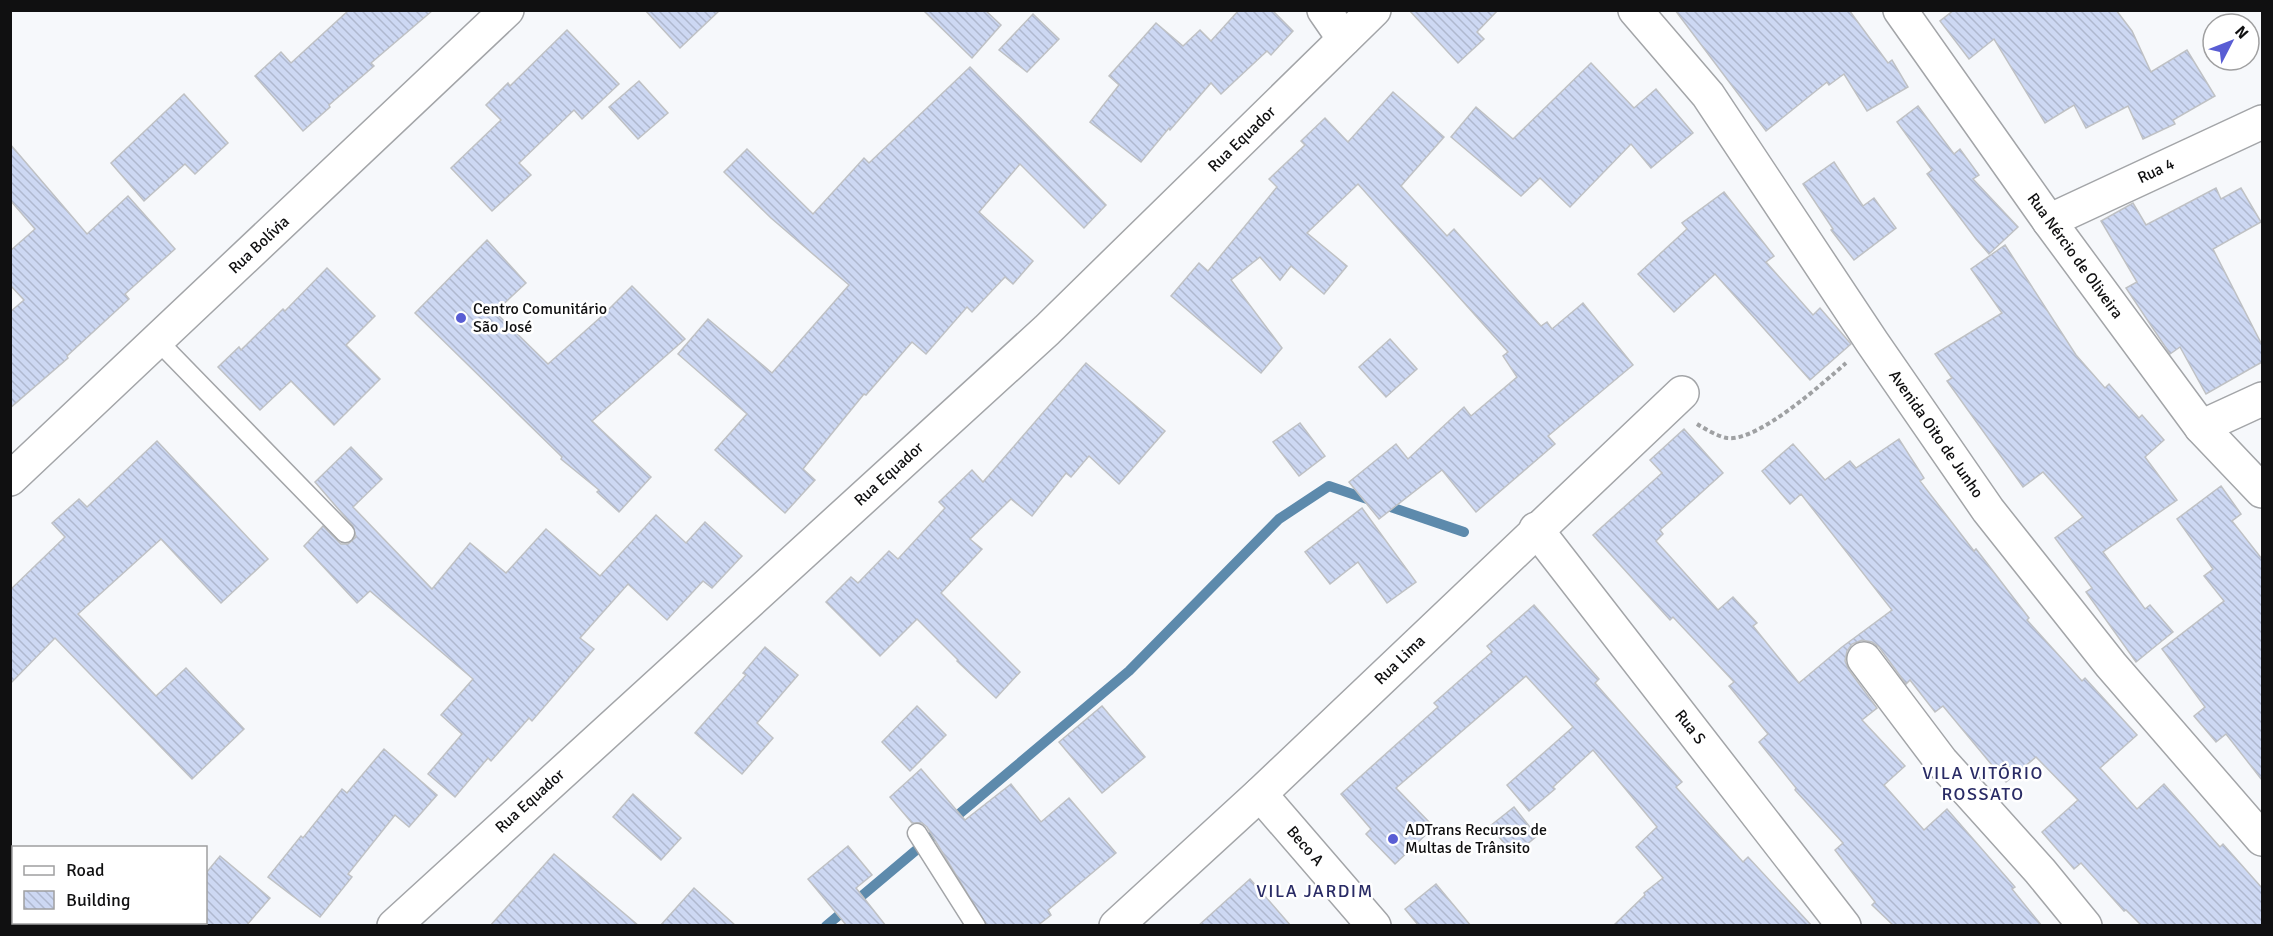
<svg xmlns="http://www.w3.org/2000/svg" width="2273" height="936" font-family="Signika,sans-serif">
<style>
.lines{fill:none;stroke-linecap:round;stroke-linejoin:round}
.stream{stroke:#5d8aac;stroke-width:10}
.building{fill:url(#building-back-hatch);stroke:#bfc1c4;stroke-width:1.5}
.lane-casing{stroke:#a3a5a8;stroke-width:21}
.street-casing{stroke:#a3a5a8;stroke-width:36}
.path{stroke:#9fa1a3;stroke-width:4;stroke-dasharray:4.5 3;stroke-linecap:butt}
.lane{stroke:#fff;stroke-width:18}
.street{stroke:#fff;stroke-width:33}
.poi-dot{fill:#595dd4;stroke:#fff;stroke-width:2}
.labels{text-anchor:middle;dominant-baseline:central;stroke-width:5;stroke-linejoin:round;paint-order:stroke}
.street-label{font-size:16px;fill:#101011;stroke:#fff}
.poi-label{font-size:16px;fill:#101011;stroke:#fff;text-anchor:start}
.neighbourhood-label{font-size:18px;letter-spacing:1.5px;fill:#292b65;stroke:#fff}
</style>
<defs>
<pattern id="building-back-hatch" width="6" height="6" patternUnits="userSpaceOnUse" patternTransform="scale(1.5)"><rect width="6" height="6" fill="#cdd8f3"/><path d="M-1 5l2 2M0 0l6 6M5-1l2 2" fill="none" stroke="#afb8cf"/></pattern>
</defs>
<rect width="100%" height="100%" fill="#f6f8fb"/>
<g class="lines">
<polyline class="stream" points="826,926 1129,671 1279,519 1329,486 1464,532"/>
</g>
<g class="building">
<polygon points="349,10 433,10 371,63 374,66 329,105 330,107 303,131 255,76 281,52 291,63"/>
<polygon points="645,10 720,10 680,48"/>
<polygon points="923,10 985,10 1001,25 972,58"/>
<polygon points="1239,10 1272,10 1293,31 1271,55 1267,51 1221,94 1211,83 1170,130 1169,128 1141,162 1090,122 1119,85 1109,76 1156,23 1183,46 1200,30 1211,41"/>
<polygon points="1409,10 1498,10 1477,32 1484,39 1458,63"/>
<polygon points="1675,10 1849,10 1888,63 1892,60 1908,87 1867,111 1844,74 1829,85 1827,82 1766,131"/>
<polygon points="1954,10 2116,10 2132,31 2151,72 2187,50 2215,96 2173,120 2175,124 2143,139 2128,106 2086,128 2074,105 2045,123 1994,39 1969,59 1940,21"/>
<polygon points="1033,14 1059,39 1027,72 999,50"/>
<polygon points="567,30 619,84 582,119 574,110 519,163 531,175 492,211 451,168 501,120 486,105 508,83 510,86"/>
<polygon points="1591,63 1634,108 1656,89 1693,133 1651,168 1631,144 1570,207 1540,178 1521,196 1451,137 1476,107 1513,139"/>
<polygon points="970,67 1106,205 1084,228 1020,164 979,212 1033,261 1013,284 1005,277 972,312 967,307 926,354 912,342 866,395 864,394 803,469 815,480 785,513 715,450 747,414 678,354 708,319 772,373 849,285 771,218 724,172 747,149 813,214 864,158 869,163"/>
<polygon points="639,81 668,113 638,139 609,107"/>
<polygon points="1393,92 1444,137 1401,186 1447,236 1454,229 1541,326 1547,322 1552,329 1583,303 1633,365 1548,436 1555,444 1476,512 1442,470 1379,519 1349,482 1396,444 1408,459 1464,407 1471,416 1517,377 1503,356 1508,352 1358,184 1307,233 1347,266 1324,294 1291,266 1280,280 1260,257 1231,280 1282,348 1261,373 1171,296 1199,263 1208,271 1277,187 1269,179 1305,145 1301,141 1325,118 1348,142"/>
<polygon points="184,94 228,143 195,174 185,164 144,201 111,163"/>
<polygon points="1918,106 1954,154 1960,149 1979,175 1973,179 2018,227 1989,254 1976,239 1927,174 1932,170 1897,122"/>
<polygon points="10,144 87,234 128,196 175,249 125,294 129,299 67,356 68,358 10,408 10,312 24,300 10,285 10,251 35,229 10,200"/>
<polygon points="1834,162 1863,206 1874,198 1896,228 1854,260 1831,230 1833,229 1803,184"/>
<polygon points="2216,188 2221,199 2241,188 2261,222 2213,249 2262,345 2262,362 2206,394 2180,347 2170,354 2126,288 2137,282 2101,221 2133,203 2146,225"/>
<polygon points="1724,192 1774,256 1766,262 1813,315 1820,308 1851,344 1810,380 1715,274 1674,312 1638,274 1687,229 1682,223"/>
<polygon points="487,240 526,283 495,312 548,364 602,316 632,286 685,339 592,421 651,477 619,512 597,492 599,490 561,459 562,457 415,313"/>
<polygon points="2005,245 2076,355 2105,388 2109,384 2139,418 2142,415 2164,440 2145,457 2177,500 2103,552 2145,609 2150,605 2173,632 2136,662 2086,592 2092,588 2055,538 2083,517 2043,472 2023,487 1947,381 1952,378 1935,354 2002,313 1971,269"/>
<polygon points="327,268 375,316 346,345 380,379 334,425 291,381 260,410 218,367 239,347 241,350 283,309 285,311"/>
<polygon points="1390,339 1417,369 1386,397 1359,367"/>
<polygon points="1086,363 1165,431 1119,484 1089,456 1071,477 1066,473 1032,516 1011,499 970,539 982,549 941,593 1020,672 996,698 957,661 958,660 917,619 880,656 826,602 851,577 858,583 889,551 898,559 945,508 939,502 972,470 983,482"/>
<polygon points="1300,423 1325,456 1299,476 1273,442"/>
<polygon points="1684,429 1723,473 1660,530 1663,534 1656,541 1718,610 1733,597 1757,623 1753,626 1799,683 1842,647 1892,610 1801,494 1790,504 1762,471 1793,444 1825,480 1850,461 1856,468 1899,439 1924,478 1920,481 1974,551 1976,549 2029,618 2027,620 2082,681 2085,678 2137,735 2100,768 2137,809 2164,784 2220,847 2223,844 2262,888 2262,926 2142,926 2126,910 2124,911 2081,863 2074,869 2042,832 2078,800 2036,757 2006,782 1943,706 1935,712 1910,680 1906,684 1879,647 1872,642 1862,640 1852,644 1847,651 1845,661 1849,670 1877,708 1862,720 1905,766 1884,785 1924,830 1947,809 2015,887 2012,889 2042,926 1894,926 1872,905 1875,902 1835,850 1843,843 1795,790 1796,788 1759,742 1768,734 1729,686 1734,682 1673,617 1670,620 1593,535 1662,473 1650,460"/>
<polygon points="157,441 268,559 221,603 161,539 78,614 156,696 186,668 244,729 192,779 55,638 10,684 10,590 65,537 52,523 79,499 87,507"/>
<polygon points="351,447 382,479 353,507 432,589 470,543 506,573 546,529 600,576 656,515 686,543 705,522 742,556 712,588 703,581 667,620 628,584 580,638 594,649 532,721 529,718 491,761 488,758 455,797 428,774 462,734 441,715 473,679 370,591 357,603 304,546 323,526 341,544 348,544 356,537 353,526 315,482"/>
<polygon points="2221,486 2241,514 2232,521 2262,559 2262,780 2226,734 2216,742 2194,716 2205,707 2162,649 2224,601 2204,576 2213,569 2177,519"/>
<polygon points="1362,508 1416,582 1387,603 1358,562 1330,584 1305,552"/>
<polygon points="1534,605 1599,679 1595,683 1682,782 1676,787 1743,862 1748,857 1812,926 1613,926 1645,895 1644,893 1663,878 1636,847 1657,827 1593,750 1553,787 1555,789 1529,811 1507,785 1573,727 1526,676 1396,788 1434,827 1395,864 1366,834 1371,829 1341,794 1438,707 1434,703 1492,652 1487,646"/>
<polygon points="765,647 798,675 757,723 773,738 742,774 695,733 746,675 743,673"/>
<polygon points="917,706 946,735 910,771 882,742"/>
<polygon points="1102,706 1145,757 1102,793 1059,742"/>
<polygon points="384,749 437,795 409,827 395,815 348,874 352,877 320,917 268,877 301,836 303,838 342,789 347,793"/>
<polygon points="921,769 965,820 1011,784 1041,822 1069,798 1116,853 1048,910 1051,915 1037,926 987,926 927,827 922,823 912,823 890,797"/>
<polygon points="633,794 681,838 661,860 613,817"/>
<polygon points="1514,807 1537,836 1514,855 1490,826"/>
<polygon points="848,846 872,875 856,888 886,926 847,926 808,879"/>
<polygon points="554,854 639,926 490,926"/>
<polygon points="220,856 270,898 246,926 206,926 206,873"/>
<polygon points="1250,879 1291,926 1198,926"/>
<polygon points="1436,884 1471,926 1419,926 1405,909"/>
<polygon points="694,888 736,926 660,926"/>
</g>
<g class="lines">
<g class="lane-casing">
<g id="lane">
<polyline points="157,340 345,533"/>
<polyline points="917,833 976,926"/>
</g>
</g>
<g class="street-casing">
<g id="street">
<polyline points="1324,10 1344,39"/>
<polyline points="1635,10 1708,95 1872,342 1988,510 2111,665 2262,839"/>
<polyline points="1900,10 2049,221 2201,427 2262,491"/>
<polyline points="2049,221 2262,122"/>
<polyline points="2201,427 2262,399"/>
<polyline points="10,479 507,10"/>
<polyline points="1536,529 1844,926"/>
<polyline points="1864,659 1941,761 2040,871 2085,926"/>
<polyline points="1260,794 1374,926"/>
<polyline points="394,926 1047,330 1374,10"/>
<polyline points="1116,926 1260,794 1682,393"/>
</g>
</g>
<path class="path" d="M1697 424C1705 429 1719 437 1727 438 1758 442 1823 383 1846 363"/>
<use href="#lane" class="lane"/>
<use href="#street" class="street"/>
</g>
<g class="poi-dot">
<circle cx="461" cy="318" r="6"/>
<circle cx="1393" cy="839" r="6"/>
</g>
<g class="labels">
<g class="street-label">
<text transform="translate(1242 139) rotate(-44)">Rua Equador</text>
<text transform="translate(2156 171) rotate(-25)">Rua 4</text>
<text transform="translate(259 245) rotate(-43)">Rua Bolívia</text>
<text transform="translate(2075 256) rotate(54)">Rua Nércio de Oliveira</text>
<text transform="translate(1936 434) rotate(55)">Avenida Oito de Junho</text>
<text transform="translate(889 474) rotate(-42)">Rua Equador</text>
<text transform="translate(1400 660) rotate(-44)">Rua Lima</text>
<text transform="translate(1690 727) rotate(52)">Rua S</text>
<text transform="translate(530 801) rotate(-42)">Rua Equador</text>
<text transform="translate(1305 846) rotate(49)">Beco A</text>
</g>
<g class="poi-label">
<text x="473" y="309">Centro Comunitário<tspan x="473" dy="18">São José</tspan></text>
<text x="1405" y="830">ADTrans Recursos de<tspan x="1405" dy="18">Multas de Trânsito</tspan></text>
</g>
<g class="neighbourhood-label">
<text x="1983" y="773">VILA VITÓRIO<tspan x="1983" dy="21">ROSSATO</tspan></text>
<text x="1315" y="891">VILA JARDIM</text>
</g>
</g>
<rect width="2273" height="936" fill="none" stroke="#101011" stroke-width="24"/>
<rect x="12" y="846" width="195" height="78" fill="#ffffff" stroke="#9f9fa0" stroke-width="1.5"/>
<rect x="24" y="866" width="30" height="9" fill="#ffffff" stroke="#9f9fa0" stroke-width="1.5"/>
<text x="66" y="876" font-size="18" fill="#101011">Road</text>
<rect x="24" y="891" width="30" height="18" fill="url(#building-back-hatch)" stroke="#9f9fa0" stroke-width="1.5"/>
<text x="66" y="906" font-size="18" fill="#101011">Building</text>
<g transform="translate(2231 42) rotate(48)"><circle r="28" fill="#ffffff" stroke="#9f9fa0" stroke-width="1.5"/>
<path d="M0-4.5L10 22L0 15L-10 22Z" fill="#595dd4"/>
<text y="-9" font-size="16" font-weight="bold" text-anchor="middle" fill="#101011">N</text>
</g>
</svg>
